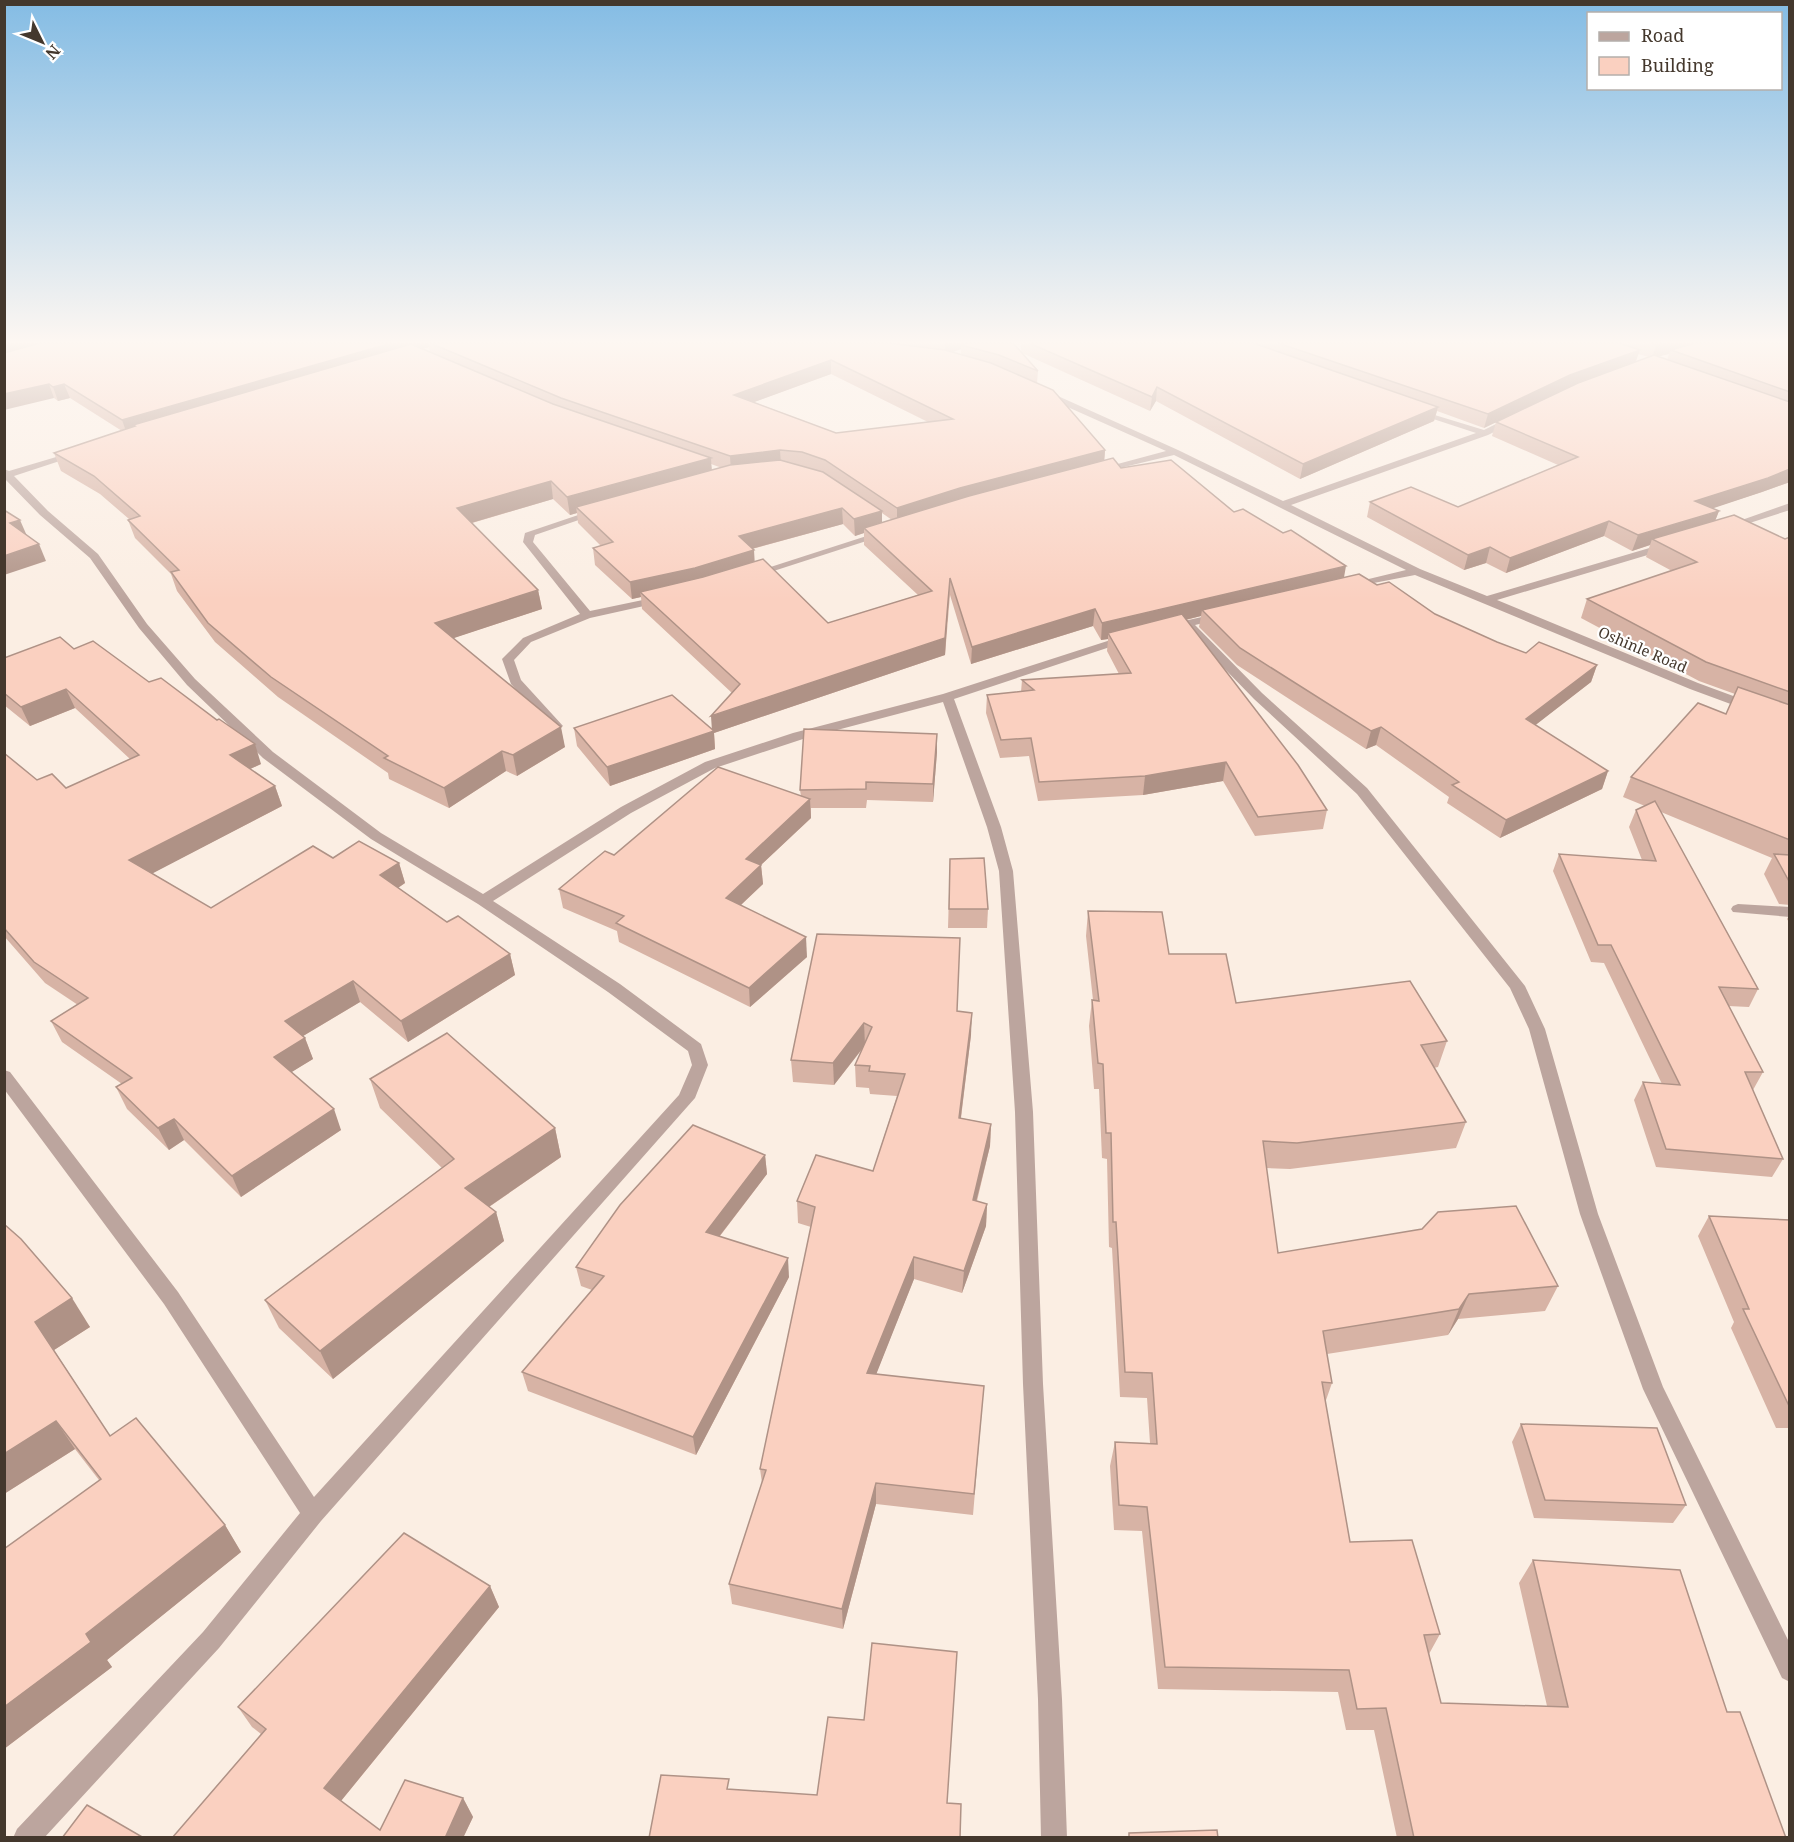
<svg xmlns="http://www.w3.org/2000/svg" width="1794" height="1842" font-family="'Noto Serif',serif">
<style>
.lines{fill:none;stroke-linecap:round;stroke-linejoin:round}
.minor{fill:#bca59e;fill-rule:evenodd}
.wall{fill:#d7b3a5;fill-rule:evenodd}
.shaded-wall{fill:#af9286}
.building{fill:#fad0c0;stroke:#af9286;stroke-width:1.5;fill-rule:evenodd}
.labels{text-anchor:middle;dominant-baseline:central;stroke-width:4.5;stroke-linejoin:round;paint-order:stroke}
.far-street-label{font-size:15px;fill:#44382d;stroke:#fff}
</style>
<rect width="100%" height="100%" fill="#fbeee3"/>
<g class="lines">
<g class="minor">
<polygon points="1043,392 1049,392 1178,450 1283,501 1476,433 1415,413 1415,409 1484,430 1508,418 1514,418 1514,422 1488,435 1291,505 1420,569 1487,596 1663,544 1671,544 1671,548 1497,600 1698,683 1790,717 1790,726 1690,689 1415,575 1348,588 1348,584 1406,570 1174,455 1099,473 1099,469 1166,451 1043,396"/>
<polygon points="73,452 81,454 14,476 48,511 98,554 147,624 195,679 273,752 381,833 483,894 621,807 705,762 793,733 943,694 1123,636 1131,636 1131,640 954,699 1001,827 1013,871 1033,1112 1043,1384 1062,1699 1067,1838 1041,1838 1038,1699 1023,1384 1015,1112 999,871 987,827 943,702 803,739 715,768 631,813 493,901 620,984 701,1044 708,1065 695,1098 321,1521 219,1648 44,1838 13,1838 17,1829 203,1632 300,1513 164,1304 4,1089 4,1070 10,1072 178,1292 314,1497 679,1095 692,1065 688,1051 608,992 478,904 371,839 263,758 187,685 139,628 90,558 40,515 4,478 4,469 9,471"/>
<polygon points="1790,503 1790,510 1731,529 1722,527"/>
<polygon points="593,510 602,512 535,535 533,542 590,611 662,596 668,599 662,602 590,618 531,642 514,660 521,680 563,726 557,730 552,729 511,684 502,659 523,638 580,614 523,542 525,533"/>
<polygon points="879,532 888,534 758,576 749,574"/>
<polygon points="1220,613 1226,616 1224,618 1195,625 1262,693 1367,788 1525,986 1545,1029 1598,1214 1663,1387 1790,1644 1790,1682 1782,1678 1643,1389 1580,1214 1529,1029 1510,988 1357,794 1254,699 1184,627 1170,630 1164,627 1166,625"/>
<polygon points="1738,904 1790,907 1790,917 1733,912 1731,909 1733,906"/>
</g>
</g>
<g class="wall">
<path d="M4 343H1013L1021 351V343H1790V482L1762 492 1712 508 1719 511 1715 521 1785 539 1790 537V905L1779 904 1764 874 1772 858 1661 812 1758 989 1749 1007 1728 1006 1763 1072 1753 1090 1783 1159 1772 1177 1656 1167 1634 1100 1643 1082 1662 1084 1604 963 1591 962 1553 871 1559 854 1642 860 1629 827 1636 810 1645 806 1623 797 1631 777 1726 714 1735 694 1699 681 1581 618 1587 599 1672 571 1646 557 1650 545 1632 551 1604 536 1506 573 1486 563 1464 570 1367 517 1370 502 1458 507 1558 465 1492 436 1496 422 1484 428 1437 411 1434 421 1300 479 1156 401 1150 411 1022 353 1038 371 1037 383 1105 450 1104 461 1234 512 1344 578 1377 585 1435 614 1497 642 1526 653 1597 665 1591 682 1535 725 1608 771 1602 789 1500 838 1447 803 1449 797 1376 745 1366 749 1237 665 1199 627 1201 616 1186 620 1327 810 1323 829 1255 836 1223 781 1143 795 1038 801 1029 756 1000 758 986 713 987 695 1021 692 1022 680 1119 674 1107 651 1108 639 1101 640 1093 626 971 664 950 595 945 655 714 733 715 749 610 786 577 746 574 728 712 730 732 693 642 609 641 597 632 599 595 565 593 548 601 546 578 523 577 513 570 515 553 499 472 523 538 590 542 609 453 638 565 747 517 776 506 771 449 808 389 779 388 773 278 697 215 642 177 591 171 574 135 538 128 520 129 519 100 494 61 471 54 453 122 431 70 398 58 401 54 398ZM429 347 430 352 421 349ZM961 349V355L952 352ZM1638 354 1649 357 1636 362ZM1669 354 1667 360 1658 356ZM831 374 928 422 836 433 754 402ZM711 464 722 468 712 470ZM882 513 892 520 882 523ZM843 524 855 536 864 533V545L918 595 828 623 754 562V550L752 549Z"/>
<polygon points="74,649 261,764 250,769 275,786 282,806 152,873 211,908 333,858 399,863 405,883 398,888 447,922 510,954 515,975 408,1042 360,1002 303,1036 305,1038 313,1059 291,1072 341,1130 241,1197 184,1140 169,1150 127,1109 116,1087 122,1084 62,1042 51,1021 78,1005 45,983 4,936 4,753 37,780 66,788 130,759 75,708 30,726 4,705 4,658"/>
<polygon points="937,734 937,752 933,802 867,800 866,808 811,808 811,818 761,865 763,884 741,905 807,957 750,1007 619,942 617,931 563,908 559,889 614,855 801,796 800,790"/>
<polygon points="950,859 988,909 987,928 948,928"/>
<polygon points="1088,911 1169,954 1236,1003 1447,1041 1438,1067 1434,1068 1466,1122 1456,1148 1290,1169 1266,1168 1278,1253 1558,1286 1545,1311 1458,1319 1448,1335 1327,1354 1332,1383 1325,1403 1350,1542 1440,1634 1429,1654 1441,1703 1547,1706 1519,1583 1533,1560 1727,1712 1786,1838 1397,1838 1374,1730 1346,1730 1338,1692 1158,1689 1142,1531 1114,1530 1110,1466 1115,1442 1150,1443 1147,1398 1120,1397 1112,1248 1109,1247 1107,1159 1102,1158 1099,1089 1094,1089 1089,1026 1092,1000 1093,1000 1086,936"/>
<polygon points="1790,914 1790,924 1787,919"/>
<polygon points="817,934 957,1011 971,1035 961,1118 991,1124 990,1146 977,1201 987,1204 986,1226 962,1293 914,1279 876,1374 984,1386 973,1515 876,1504 843,1629 732,1604 729,1584 762,1483 760,1469 811,1227 798,1223 797,1201 873,1171 897,1096 870,1094 869,1088 856,1087 855,1065 863,1048 834,1085 793,1082 791,1060"/>
<polygon points="370,1079 555,1128 561,1157 489,1207 496,1212 504,1241 333,1379 279,1328 265,1300 442,1168 380,1108"/>
<polygon points="765,1155 767,1174 720,1236 789,1277 696,1455 528,1391 522,1372 592,1290 581,1286 576,1267"/>
<polygon points="1709,1216 1790,1220 1790,1428 1776,1428 1731,1328 1734,1322 1698,1236"/>
<polygon points="4,1224 90,1327 54,1350 110,1436 225,1525 241,1552 107,1660 112,1667 4,1749 99,1480 75,1449 4,1494"/>
<polygon points="1521,1424 1686,1505 1673,1523 1534,1518 1512,1442"/>
<polygon points="490,1586 499,1607 341,1801 380,1830 463,1798 473,1817 463,1838 172,1838 261,1734 252,1727 238,1707"/>
</g>
<g class="shaded-wall">
<polygon points="10,343 70,343 4,359 4,344"/>
<polygon points="392,343 428,343 429,347 137,431 135,426 133,425 136,432 127,434 122,420"/>
<polygon points="945,343 978,343 961,345 961,349 945,355"/>
<polygon points="1664,343 1716,343 1671,350 1669,354 1652,358 1656,345"/>
<polygon points="1640,350 1635,363 1566,389 1484,428 1488,414 1570,375"/>
<polygon points="831,360 831,374 735,409 734,395"/>
<polygon points="49,384 54,398 4,410 4,394"/>
<polygon points="64,384 70,398 58,401 53,387"/>
<polygon points="1157,387 1156,401 1150,411 1152,397"/>
<polygon points="1438,407 1434,421 1300,479 1303,464"/>
<polygon points="780,450 781,465 731,471 730,456"/>
<polygon points="1105,450 1104,465 897,524 897,508 960,488"/>
<polygon points="711,458 712,476 576,507 577,513 570,515 567,497"/>
<polygon points="1790,469 1790,482 1762,492 1690,516 1695,501"/>
<polygon points="551,481 553,499 461,526 457,508"/>
<polygon points="842,508 843,524 740,552 739,536"/>
<polygon points="882,511 882,527 864,528 864,533 855,536 854,519"/>
<polygon points="1719,511 1713,526 1652,539 1650,545 1632,551 1638,535"/>
<polygon points="20,520 27,536 10,523"/>
<polygon points="1609,521 1604,536 1506,573 1510,558"/>
<polygon points="39,544 46,561 4,575 4,556"/>
<polygon points="1490,547 1486,563 1464,570 1468,555"/>
<polygon points="754,550 755,567 640,592 641,597 632,599 630,582"/>
<polygon points="1346,566 1343,583 1202,610 1201,616 1111,638 1108,633 1108,639 1101,640 1102,623"/>
<polygon points="950,578 945,655 714,733 715,749 610,786 607,767 712,731 711,716 945,638"/>
<polygon points="538,590 542,609 439,643 435,623"/>
<polygon points="1095,609 1093,626 971,664 972,647"/>
<polygon points="1597,665 1591,682 1520,737 1526,719"/>
<polygon points="66,689 75,708 30,726 21,707"/>
<polygon points="561,727 565,747 517,776 513,755"/>
<polygon points="1381,727 1376,745 1366,749 1371,731"/>
<polygon points="937,734 937,752 933,802 933,784"/>
<polygon points="255,744 261,764 237,775 230,755"/>
<polygon points="502,751 506,771 449,808 444,788"/>
<polygon points="1226,762 1223,781 1143,795 1145,776"/>
<polygon points="1608,771 1602,789 1500,838 1506,820"/>
<polygon points="275,786 282,806 138,881 129,860"/>
<polygon points="810,799 811,818 747,878 746,859"/>
<polygon points="399,863 405,883 386,896 380,875"/>
<polygon points="761,865 763,884 728,917 726,898"/>
<polygon points="806,937 807,957 750,1007 749,988"/>
<polygon points="510,954 515,975 408,1042 401,1021"/>
<polygon points="353,981 360,1002 293,1042 285,1021"/>
<polygon points="972,1013 971,1035 958,1140 959,1118"/>
<polygon points="864,1023 865,1045 834,1085 833,1063"/>
<polygon points="305,1038 313,1059 282,1078 274,1057"/>
<polygon points="334,1109 341,1130 241,1197 232,1176"/>
<polygon points="174,1119 184,1140 169,1150 158,1128"/>
<polygon points="991,1124 990,1146 971,1222 973,1200"/>
<polygon points="555,1128 561,1157 474,1217 465,1188"/>
<polygon points="765,1155 767,1174 708,1251 706,1232"/>
<polygon points="987,1204 986,1226 962,1293 964,1271"/>
<polygon points="496,1212 504,1241 333,1379 320,1351"/>
<polygon points="914,1257 914,1279 868,1395 867,1373"/>
<polygon points="788,1258 789,1277 696,1455 693,1437"/>
<polygon points="1469,1294 1458,1319 1448,1335 1459,1309"/>
<polygon points="72,1298 90,1327 54,1350 35,1322"/>
<polygon points="56,1421 75,1449 4,1494 4,1454"/>
<polygon points="876,1483 876,1504 843,1629 842,1609"/>
<polygon points="225,1525 241,1552 107,1660 112,1667 4,1749 4,1707 86,1634"/>
<polygon points="490,1586 499,1607 336,1807 324,1788"/>
<polygon points="463,1798 473,1817 463,1838 445,1838"/>
</g>
<g class="building">
<polygon points="40,343 392,343 122,420 64,384 53,387 49,384 4,394 4,353"/>
<path d="M430 343H889L945 350 991 363 1053 390 1105 450 960 488 897 508 825 460 802 452 780 450 730 456 561 398ZM831 360 953 419 836 433 734 395Z"/>
<polygon points="967,343 1013,343 1038,371 999,355 961,345"/>
<polygon points="1029,343 1253,343 1438,407 1303,464 1157,387 1152,397"/>
<polygon points="1278,343 1619,343 1640,350 1570,375 1488,414"/>
<polygon points="1650,343 1664,343 1656,345"/>
<polygon points="1695,343 1790,343 1790,392 1671,350"/>
<polygon points="411,344 553,404 711,458 567,497 551,481 457,508 538,590 435,623 561,727 513,755 502,751 444,788 384,758 388,756 271,677 208,623 171,572 179,570 128,520 140,516 94,476 54,453 135,426 133,425"/>
<polygon points="1654,355 1790,402 1790,469 1768,478 1695,501 1719,511 1638,535 1609,521 1510,558 1490,547 1468,555 1370,502 1411,487 1458,507 1578,457 1496,422 1578,383"/>
<polygon points="1113,458 1121,468 1171,460 1234,512 1243,509 1283,533 1291,530 1346,566 1102,623 1095,609 972,647 950,578 945,638 711,716 740,684 640,592 703,577 763,559 828,623 932,591 864,528 969,496"/>
<polygon points="780,460 823,472 882,511 854,519 842,508 739,536 754,550 695,568 630,582 593,548 613,542 576,507 730,465"/>
<polygon points="4,510 20,520 10,523 39,544 4,556"/>
<polygon points="1734,515 1785,539 1790,537 1790,692 1706,662 1587,599 1697,562 1652,539"/>
<polygon points="1359,574 1377,585 1389,582 1435,614 1497,642 1526,653 1539,642 1597,665 1526,719 1608,771 1506,820 1452,785 1459,782 1381,727 1371,731 1240,648 1202,610"/>
<polygon points="1182,614 1298,765 1327,810 1258,817 1226,762 1145,776 1039,782 1031,738 1001,740 987,695 1034,690 1022,680 1131,673 1108,633"/>
<polygon points="60,637 74,649 93,641 149,682 161,678 217,720 219,719 255,744 230,755 275,786 129,860 211,908 313,846 333,858 359,841 399,863 380,875 447,922 458,916 510,954 401,1021 353,981 285,1021 305,1038 274,1057 334,1109 232,1176 174,1119 158,1128 116,1087 132,1078 51,1021 88,998 34,962 4,928 4,753 37,780 52,774 66,788 139,755 66,689 21,707 4,693 4,658"/>
<polygon points="1738,687 1790,705 1790,840 1631,777 1698,703 1726,714"/>
<polygon points="672,695 714,731 607,767 574,728"/>
<polygon points="804,729 937,734 933,784 866,782 866,789 800,790"/>
<polygon points="718,767 810,799 746,859 761,865 726,898 806,937 749,988 616,923 624,916 559,889 605,851 614,855"/>
<polygon points="1655,801 1758,989 1719,987 1763,1072 1745,1072 1783,1159 1666,1149 1643,1082 1680,1085 1611,945 1598,945 1559,854 1656,861 1636,810"/>
<polygon points="1774,854 1790,855 1790,883"/>
<polygon points="984,858 988,909 949,909 950,859"/>
<polygon points="1088,911 1162,912 1169,954 1226,954 1236,1003 1410,981 1447,1041 1421,1045 1466,1122 1297,1143 1263,1141 1278,1253 1422,1229 1438,1212 1516,1206 1558,1286 1469,1294 1459,1309 1323,1331 1332,1383 1322,1382 1350,1542 1412,1540 1440,1634 1424,1635 1441,1703 1568,1707 1533,1560 1680,1570 1727,1712 1740,1712 1786,1838 1414,1838 1386,1708 1357,1709 1349,1670 1165,1667 1147,1507 1119,1505 1115,1442 1157,1444 1152,1373 1125,1372 1116,1222 1113,1222 1111,1133 1106,1133 1103,1064 1098,1063 1092,1000 1099,1001"/>
<polygon points="817,934 960,938 957,1011 972,1013 959,1118 991,1124 973,1200 987,1204 964,1271 914,1257 867,1373 984,1386 974,1494 876,1483 842,1609 729,1584 766,1470 760,1469 815,1207 797,1201 816,1155 873,1171 905,1074 869,1071 870,1066 855,1065 872,1027 864,1023 833,1063 791,1060"/>
<polygon points="447,1033 555,1128 465,1188 496,1212 320,1351 265,1300 454,1159 370,1079"/>
<polygon points="693,1125 765,1155 706,1232 788,1258 693,1437 522,1372 604,1276 576,1267 620,1205"/>
<polygon points="1709,1216 1790,1220 1790,1408 1743,1309 1749,1309"/>
<polygon points="4,1224 21,1239 72,1298 35,1322 110,1436 136,1418 225,1525 86,1634 91,1642 4,1707 4,1549 101,1479 56,1421 4,1454"/>
<polygon points="1521,1424 1657,1428 1686,1505 1545,1500"/>
<polygon points="404,1533 490,1586 324,1788 380,1830 405,1780 463,1798 445,1838 172,1838 266,1729 238,1707"/>
<polygon points="872,1643 957,1652 947,1803 961,1804 960,1838 649,1838 661,1775 729,1779 727,1789 817,1795 828,1717 864,1720"/>
<polygon points="87,1805 144,1838 62,1838"/>
<polygon points="1217,1830 1218,1838 1129,1838 1129,1833"/>
</g>
<linearGradient id="sky" x2="0" y2="1"><stop stop-color="#84bce4"/><stop offset="0.57" stop-color="#fdf7f2"/><stop offset="1" stop-color="#fdf7f2" stop-opacity="0"/></linearGradient>
<rect width="1794" height="600" fill="url(#sky)"/>
<g class="labels">
<g class="far-street-label">
<text transform="translate(1643 649) rotate(23)">Oshinle Road</text>
</g>
</g>
<rect width="1794" height="1842" fill="none" stroke="#44382d" stroke-width="12"/>
<rect x="1587" y="12" width="195" height="78" fill="#ffffff" stroke="#b4afab" stroke-width="1.5"/>
<rect x="1599" y="32" width="30" height="9" fill="#bca59e" stroke="#b4afab" stroke-width="1.5"/>
<text x="1641" y="42" font-size="18" fill="#44382d">Road</text>
<rect x="1599" y="57" width="30" height="18" fill="#fad0c0" stroke="#b4afab" stroke-width="1.5"/>
<text x="1641" y="72" font-size="18" fill="#44382d">Building</text>
<g transform="translate(42 42) rotate(133)" stroke="#ffffff" stroke-width="4.5" paint-order="stroke">
<path d="M0-4.5L10 22L0 15L-10 22Z" fill="#44382d"/>
<text y="-9" font-size="16" font-weight="bold" text-anchor="middle" fill="#44382d">N</text>
</g>
</svg>
